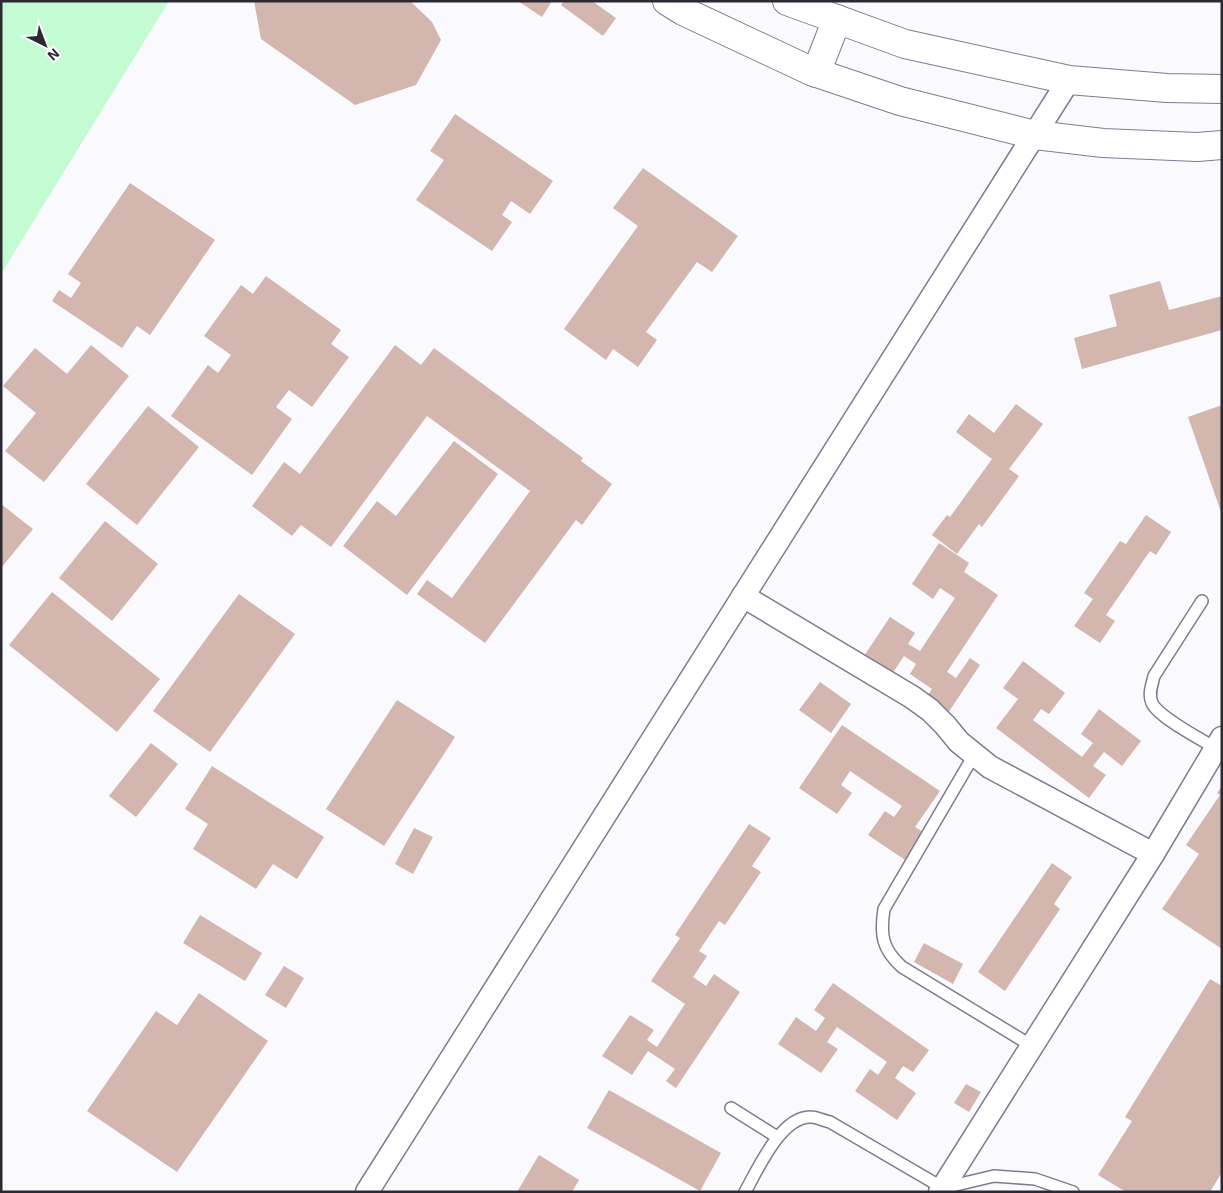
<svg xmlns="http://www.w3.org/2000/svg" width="1223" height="1193" font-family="'Exo 2',sans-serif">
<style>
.green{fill:#c3fbd2}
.building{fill:#d3b6ad}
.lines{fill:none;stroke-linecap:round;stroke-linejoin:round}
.lane-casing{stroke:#807a92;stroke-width:14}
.street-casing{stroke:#807a92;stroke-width:25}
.secondary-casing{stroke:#807a92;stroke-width:30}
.lane{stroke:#fff;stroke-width:11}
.street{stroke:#fff;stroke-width:22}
.secondary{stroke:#fff;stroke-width:28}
</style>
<rect width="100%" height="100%" fill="#faf9fe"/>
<polygon class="green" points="4,1 169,1 1,274 1,6"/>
<g class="building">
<polygon points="254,1 410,1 432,22 441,40 416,85 355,105 261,39"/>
<polygon points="518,1 552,1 542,17"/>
<polygon points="564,1 592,1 616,18 603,36 561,5"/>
<polygon points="455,114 553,181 530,214 511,201 502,215 512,222 492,251 416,200 444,160 430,151"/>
<polygon points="643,168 738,236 712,272 697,262 646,332 657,340 638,367 613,349 606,360 564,329 638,226 613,208"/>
<polygon points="130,183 215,240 150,335 137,326 122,348 52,301 59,290 71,298 81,283 68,274"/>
<polygon points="266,276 341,330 331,344 349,357 312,407 289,390 276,407 292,419 252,475 171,416 208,365 218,373 231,355 204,336 241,285 253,294"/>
<polygon points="1160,281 1169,310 1222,296 1222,330 1082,369 1074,338 1117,326 1109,295"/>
<polygon points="91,345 129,376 44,482 5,451 36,413 3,386 35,348 67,374"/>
<polygon points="395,345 421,365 434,348 583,458 581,461 612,484 582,525 576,520 485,643 417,594 427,580 452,598 530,491 427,416 331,547 301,525 292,536 252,506 284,462 300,474"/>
<polygon points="1016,404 1043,424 1009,469 1019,476 982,527 979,524 957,554 932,535 947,515 950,517 992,459 956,432 969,414 994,433"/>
<polygon points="1222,405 1222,512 1221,512 1188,417"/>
<polygon points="148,406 199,447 137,525 86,484"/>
<polygon points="454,441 498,474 407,595 343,546 377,501 396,516"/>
<polygon points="1,504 33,529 1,568"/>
<polygon points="1146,515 1171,532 1156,555 1150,551 1106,615 1115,621 1100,643 1074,626 1093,599 1084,593 1120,541 1126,544"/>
<polygon points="105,521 158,564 112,621 59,578"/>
<polygon points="939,543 969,563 964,572 998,595 947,672 956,678 970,658 980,665 946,716 924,701 932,689 910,674 916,664 904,656 890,677 862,659 890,617 915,633 908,644 920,651 955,598 940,588 933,599 912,584"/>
<polygon points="52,592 160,679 117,732 9,645"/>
<polygon points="239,594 295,634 210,752 153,711"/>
<polygon points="1023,661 1065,693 1049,714 1041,709 1033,720 1082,757 1093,743 1081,734 1099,709 1141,741 1122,766 1104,752 1093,766 1106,775 1089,798 996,728 1018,699 1003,688"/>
<polygon points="820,682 851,704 831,733 799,710"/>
<polygon points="397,700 455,737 384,846 326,809"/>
<polygon points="842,725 940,791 915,827 930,836 911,864 868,835 885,811 894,817 902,806 850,771 841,785 852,793 837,814 799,788"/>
<polygon points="151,743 178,764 136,817 109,796"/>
<polygon points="212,766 324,837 297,879 273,864 256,889 193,849 208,824 185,809"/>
<polygon points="1222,786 1222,949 1162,909 1199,854 1186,845 1220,795 1217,793"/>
<polygon points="749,824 771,838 752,866 761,872 725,925 719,921 699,951 707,956 693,977 706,986 714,974 740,992 676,1088 666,1081 675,1069 648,1051 632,1075 602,1056 630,1015 654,1030 647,1040 657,1047 685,1004 651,981 680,938 675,935"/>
<polygon points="414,828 433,837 413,874 395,864"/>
<polygon points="1052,863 1072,877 1054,904 1060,909 1005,991 978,972"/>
<polygon points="200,915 262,953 245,981 183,943"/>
<polygon points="924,943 963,964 953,984 914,962"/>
<polygon points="284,966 304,978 286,1008 265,995"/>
<polygon points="1210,979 1222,986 1222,1032 1220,1035 1222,1037 1222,1172 1210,1192 1126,1192 1098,1175 1132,1121 1125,1117"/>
<polygon points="833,983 929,1050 913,1072 903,1066 895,1078 916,1093 897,1120 855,1091 870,1069 878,1075 887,1062 837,1027 827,1042 838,1049 821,1073 778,1044 796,1017 816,1031 825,1018 814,1010"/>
<polygon points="199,993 268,1041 177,1172 87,1111 156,1011 177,1025"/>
<polygon points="966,1084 981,1092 969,1112 954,1103"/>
<polygon points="609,1090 721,1153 700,1191 587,1128"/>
<polygon points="539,1155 579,1180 572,1192 517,1192"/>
</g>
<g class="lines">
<g class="lane-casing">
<g id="lane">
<path d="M1202 601 1154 676C1152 685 1148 694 1152 703 1158 717 1201 739 1215 748"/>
<path d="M974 755 884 909C880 935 882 949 902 967L1032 1046"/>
<polyline points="731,1108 777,1137"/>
<path d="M745 1192C758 1169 781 1116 811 1117 817 1117 824 1121 830 1122L943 1188 994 1176 1035 1179 1073 1192"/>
</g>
</g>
<g class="street-casing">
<g id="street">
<polyline points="743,596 912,697 930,710 945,725 959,742 990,767 1153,854"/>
<polyline points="367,1192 1069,80"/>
<polyline points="940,1192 1153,854 1222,738"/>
</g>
</g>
<g class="secondary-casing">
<g id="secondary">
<polyline points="667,1 683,11 811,71 900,101 1035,135 1103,143 1197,147 1222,145"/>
<polyline points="787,1 905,44 1069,80 1167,88 1222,89"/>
<polyline points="816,73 837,19"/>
</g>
</g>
<use href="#lane" class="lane"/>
<use href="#street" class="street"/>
<use href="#secondary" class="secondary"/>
</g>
<rect width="1223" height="1193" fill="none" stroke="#2b2933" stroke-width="5"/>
<g transform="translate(45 45) rotate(138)" stroke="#faf9fe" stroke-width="4" paint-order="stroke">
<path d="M0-4L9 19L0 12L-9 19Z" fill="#2b2933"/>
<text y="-8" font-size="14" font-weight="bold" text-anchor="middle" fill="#2b2933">N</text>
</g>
</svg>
